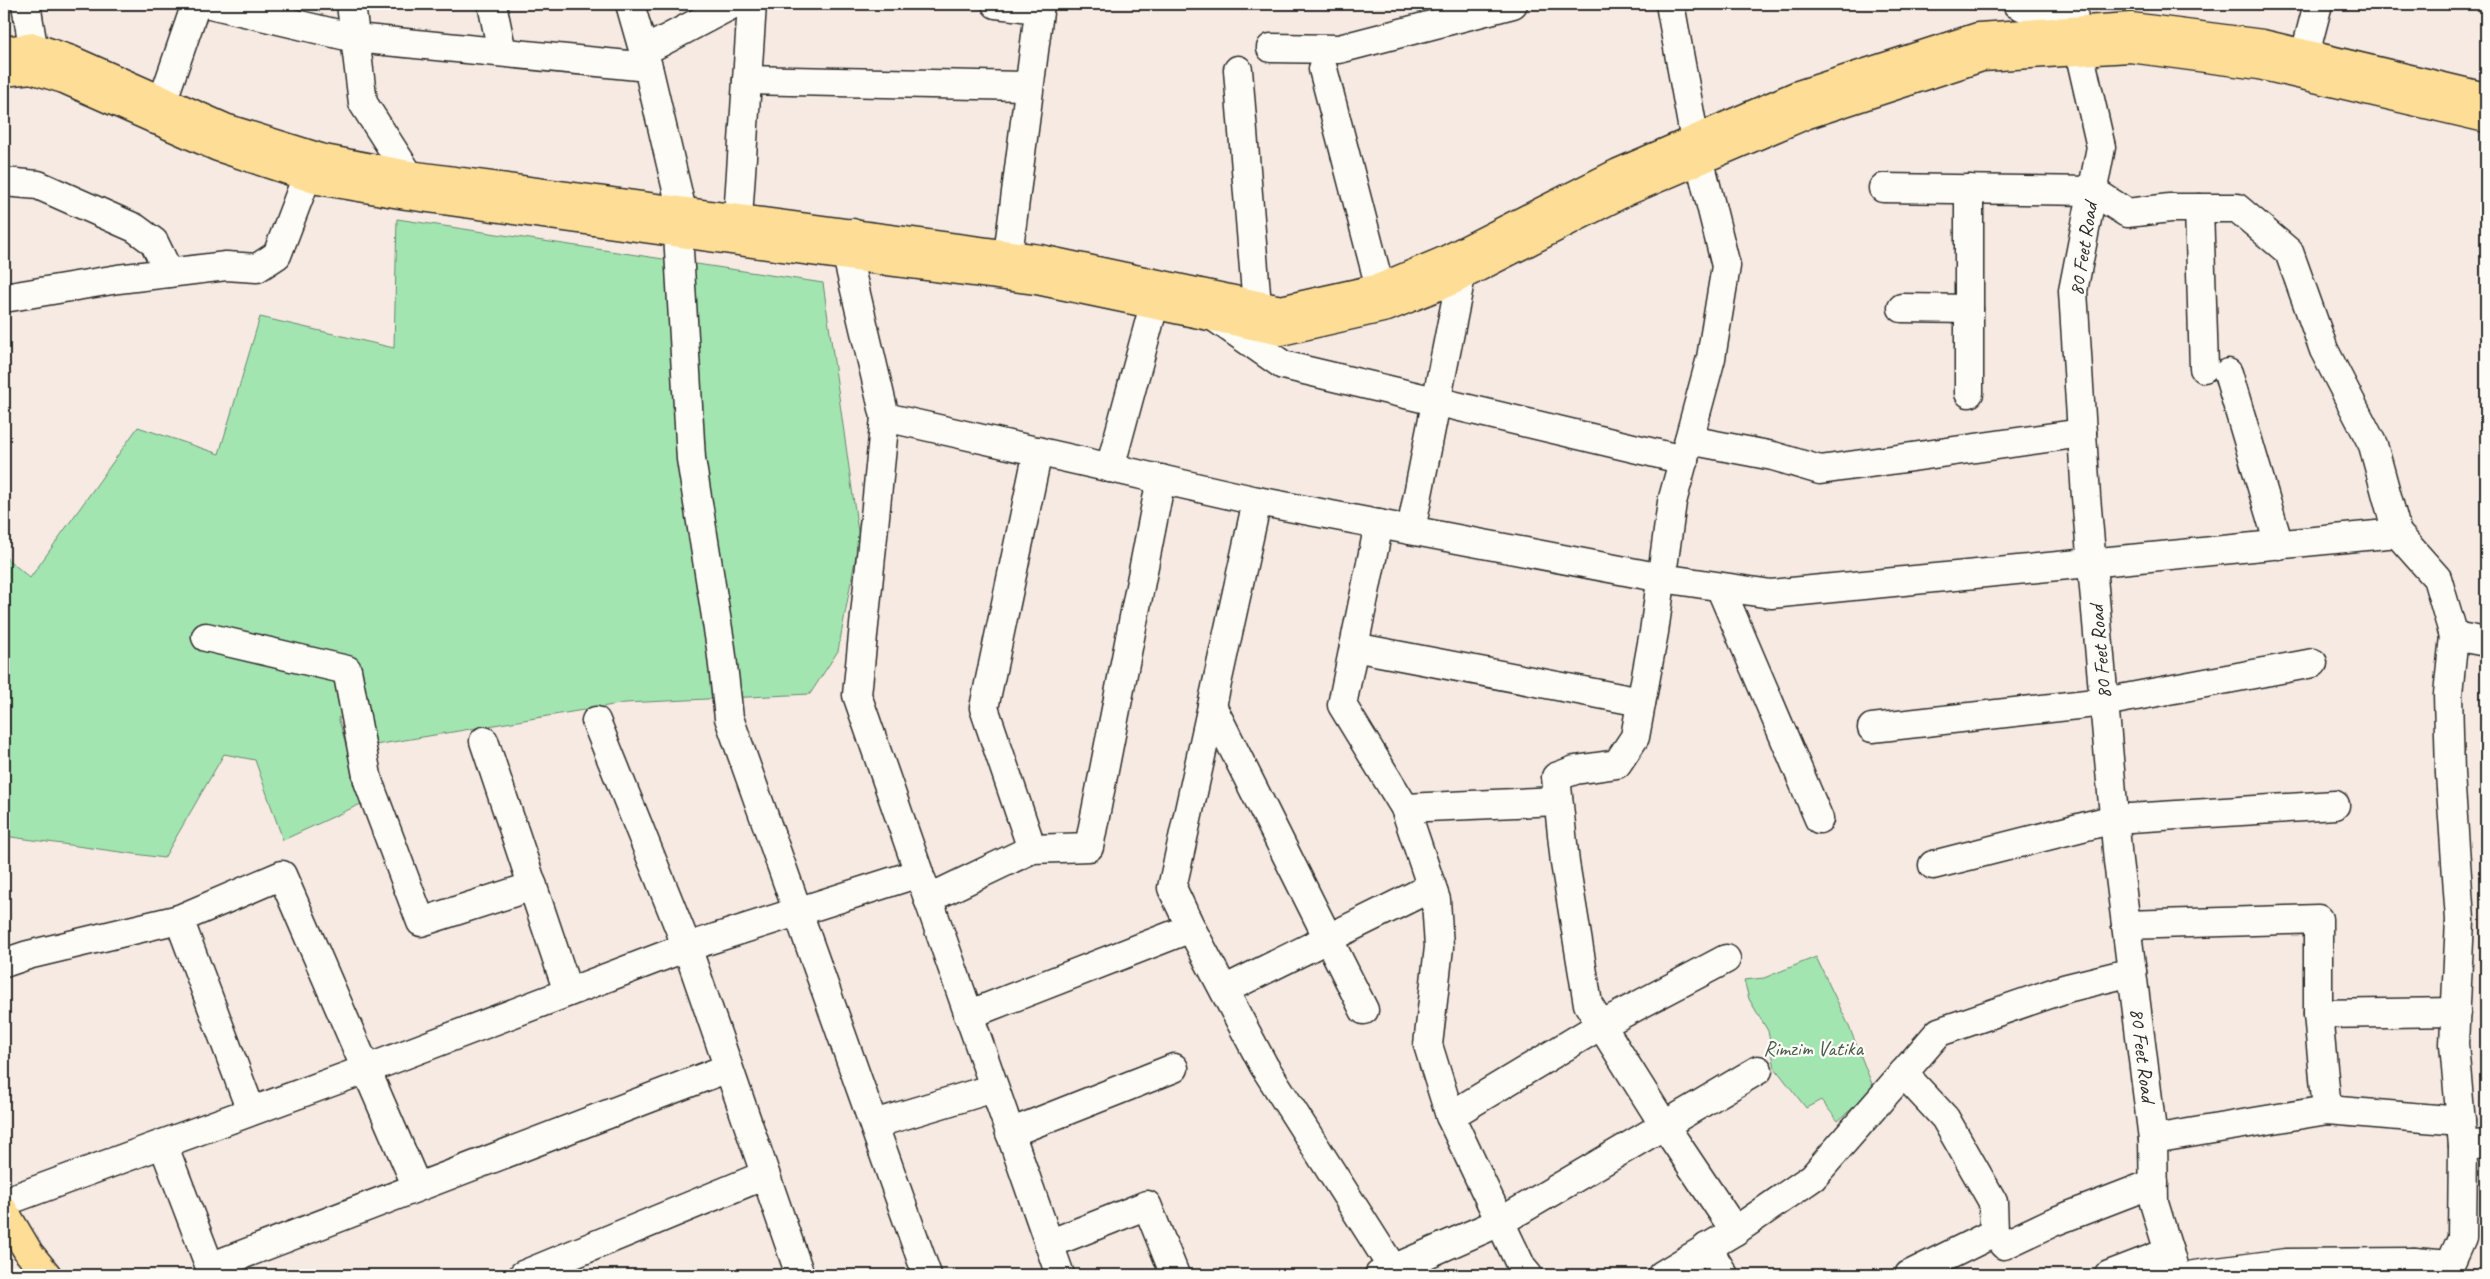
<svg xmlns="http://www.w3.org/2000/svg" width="2490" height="1279" font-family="Caveat,sans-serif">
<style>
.green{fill:#a3e5b0;stroke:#67886e}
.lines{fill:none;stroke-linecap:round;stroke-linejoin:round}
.minor-casing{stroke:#2b2b2b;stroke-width:31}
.highway-casing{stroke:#2b2b2b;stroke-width:31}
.minor{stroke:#fdfcf7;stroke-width:28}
.highway{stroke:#fede96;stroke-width:28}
.labels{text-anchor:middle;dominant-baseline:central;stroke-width:4.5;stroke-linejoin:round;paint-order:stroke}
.street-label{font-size:21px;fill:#2b2b2b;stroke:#fdfcf7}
.park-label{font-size:21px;fill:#495a4c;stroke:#fdfcf7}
</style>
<rect width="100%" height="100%" fill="#f6eae2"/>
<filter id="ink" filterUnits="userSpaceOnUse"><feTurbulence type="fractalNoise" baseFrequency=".02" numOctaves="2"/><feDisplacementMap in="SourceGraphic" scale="10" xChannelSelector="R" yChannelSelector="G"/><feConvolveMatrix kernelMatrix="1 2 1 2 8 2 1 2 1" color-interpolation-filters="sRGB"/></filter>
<g filter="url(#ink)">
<g class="green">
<polygon points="397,219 823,283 859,539 838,651 810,694 625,703 375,745 338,717 363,803 283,840 255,760 224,754 164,858 4,836 4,556 30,578 138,427 219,454 260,317 394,348"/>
<polygon points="1816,957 1848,1024 1874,1089 1838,1121 1821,1100 1806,1108 1775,1068 1768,1031 1749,999 1744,980 1764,978"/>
</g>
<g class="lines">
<g class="minor-casing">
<g id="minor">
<polyline points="26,4 33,47"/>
<polyline points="210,4 355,38 648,67 682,211"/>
<polyline points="351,4 363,103 409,175"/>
<polyline points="492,4 502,52"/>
<polyline points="630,4 648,67"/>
<polyline points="996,4 1039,9"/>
<polyline points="1670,4 1695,141 1726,266 1711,358 1672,502 1654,632 1635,737 1617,764 1575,770 1556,777 1565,863 1588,1004 1664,1125 1735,1231 1813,1177 1939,1032 2067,988 2132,972"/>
<polyline points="2017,4 2074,29"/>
<polyline points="2073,4 2074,29 2101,147 2073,291 2086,497 2118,861 2153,1139 2154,1203 2176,1275"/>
<polyline points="1271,48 1339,49 1513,4"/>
<polyline points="644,51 733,4"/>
<polyline points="2305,54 2318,4"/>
<polyline points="1323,69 1380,288"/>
<polyline points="1238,70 1257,306"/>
<polyline points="747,80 1029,86"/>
<polyline points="156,120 196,4"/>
<polyline points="4,182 38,185 135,228 154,242 169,273"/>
<polyline points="1883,188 2093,191 2127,213 2170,208 2237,208 2289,252 2324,350 2373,445 2397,533 2437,578 2454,636"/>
<polyline points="1969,189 1969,393"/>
<polyline points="2199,208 2204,368"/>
<polyline points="738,218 752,4"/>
<polyline points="678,233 691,459 721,648 729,718 927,1275"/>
<polyline points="852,233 847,256 885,417 1257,501 1662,578 1771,594 2397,533"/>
<polyline points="1008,255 1040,4"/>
<polyline points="4,298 118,279 226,266 257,268 277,255 307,176"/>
<polyline points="1902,308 1969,309"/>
<polyline points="1217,319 1283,365 1684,460"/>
<polyline points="2228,373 2279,545"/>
<polyline points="1689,440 1773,456 1820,470 2082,433"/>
<polyline points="1110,468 1154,305"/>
<polyline points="1257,501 1172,888 1191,928 1264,1066 1397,1275"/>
<polyline points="1379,524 1342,705 1405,808 1558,801"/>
<polyline points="1411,530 1461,276"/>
<polyline points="1720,587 1819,819"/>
<polyline points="206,637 347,670 368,781 421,922 533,886"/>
<polyline points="1354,647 1641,702"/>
<polyline points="1212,706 1364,1010"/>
<polyline points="596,721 687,947 800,1275"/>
<polyline points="1872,728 2104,702 2313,663"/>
<polyline points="484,741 568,992"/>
<polyline points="1405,808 1436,900 1439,947 1428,1045 1450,1116 1522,1268 1528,1275"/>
<polyline points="1032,849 984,708 1038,451"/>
<polyline points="1933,865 2114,819 2335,805"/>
<polyline points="922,881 1060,1275"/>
<polyline points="928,899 1032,849 1089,847 1161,479"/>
<polyline points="2126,925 2318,919 2318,1014 2456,1012"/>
<polyline points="4,963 28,955 179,919"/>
<polyline points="1224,990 1432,887"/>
<polyline points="2318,1014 2327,1110"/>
<polyline points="968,1015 1191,928"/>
<polyline points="1903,1073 1945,1118 1993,1202 1994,1233"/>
<polyline points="251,1111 179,919 282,875 417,1187"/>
<polyline points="1450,1116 1601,1025 1726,959"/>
<polyline points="874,1124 994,1088"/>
<polyline points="1010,1133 1174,1068"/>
<polyline points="2153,1139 2327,1110 2461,1121"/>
<polyline points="163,1144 210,1267 728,1068"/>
<polyline points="2463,1146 2486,1144"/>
<polyline points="4,1202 367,1069 687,947 919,873 857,695 885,417"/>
<polyline points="1049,1244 1147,1205 1175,1275"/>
<polyline points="1707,1247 1724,1275"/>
<polyline points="2414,1262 2450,1265 2462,1238 2463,1146 2454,1044 2460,920 2450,774 2448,694 2454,636 2486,642"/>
<polyline points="523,1275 765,1175"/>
<polyline points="1379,1275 1500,1222 1758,1070"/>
<polyline points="1662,1275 1735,1231"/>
<polyline points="1909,1275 1994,1233 2004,1245 2053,1222 2154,1183"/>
<polyline points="2109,1275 2169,1252"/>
<polyline points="2194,1275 2286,1263 2414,1262 2403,1275"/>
</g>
</g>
<g class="highway-casing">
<g id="highway">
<polyline points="4,51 33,47 71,60 225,128 324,159 409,175 1040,259 1281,310 1380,288 1444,261 1618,173 1798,95 1978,37 2131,27 2263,44 2486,97"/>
<polyline points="4,72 31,69 64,79 218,147 318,180 406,195 847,256 1037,280 1281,331 1387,307 1453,280 1627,191 1805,115 1982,57 2130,48 2259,65 2486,118"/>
<polyline points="4,1211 29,1253 47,1275"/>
</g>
</g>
<use href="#minor" class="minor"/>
<use href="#highway" class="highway"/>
</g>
</g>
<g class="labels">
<g class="street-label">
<text transform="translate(2083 249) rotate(-81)">80 Feet Road</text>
<text transform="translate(2100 652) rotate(-95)">80 Feet Road</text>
<text transform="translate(2143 1055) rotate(83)">80 Feet Road</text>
</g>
<g class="park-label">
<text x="1813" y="1048">Rimzim Vatika</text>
</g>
</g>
<rect width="2490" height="1279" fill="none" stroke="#fdfcf7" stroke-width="20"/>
<rect x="10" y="10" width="2470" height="1259" fill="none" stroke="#2b2b2b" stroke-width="2" filter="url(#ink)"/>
</svg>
